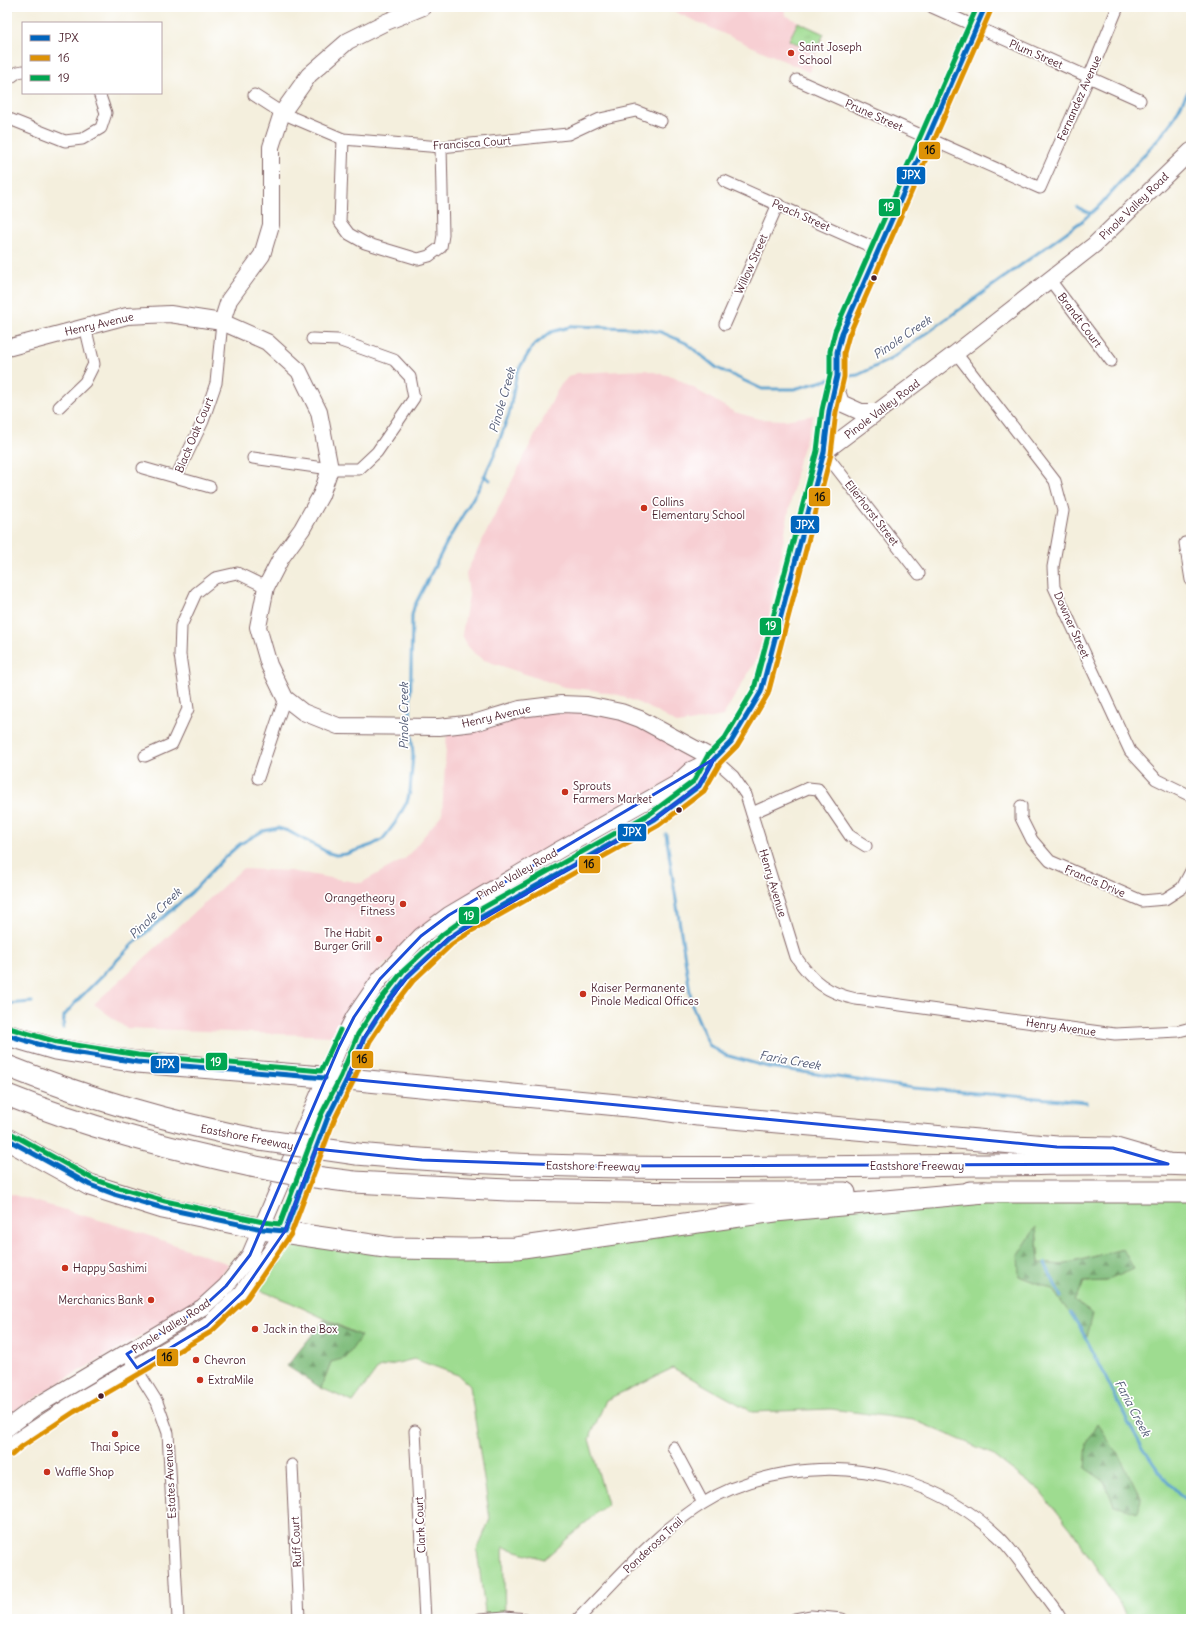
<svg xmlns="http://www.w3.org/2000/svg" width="1198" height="1626" font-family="Delius,sans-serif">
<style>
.built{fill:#f7cfd3}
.green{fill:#9edc90;stroke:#747e5e;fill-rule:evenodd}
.forest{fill:url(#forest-firs);stroke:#646e52}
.park{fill:url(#park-tufts);stroke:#747e5e}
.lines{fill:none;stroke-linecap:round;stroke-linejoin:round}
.stream{stroke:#59a1cf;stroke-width:3}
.street-casing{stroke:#866869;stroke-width:13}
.secondary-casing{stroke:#866869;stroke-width:18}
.highway-casing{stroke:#866869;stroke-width:23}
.street{stroke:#fff;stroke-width:11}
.secondary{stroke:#fff;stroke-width:16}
.highway{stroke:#fff;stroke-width:21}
.highway-bridge-casing{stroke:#866869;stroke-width:23;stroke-linecap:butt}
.highway-bridge{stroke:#fff;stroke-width:21}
.bus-1-casing{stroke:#fff;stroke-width:8}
.bus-2-casing{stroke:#fff;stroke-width:8}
.bus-3-casing{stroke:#fff;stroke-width:8}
.bus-1{stroke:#0065bd;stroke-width:5}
.bus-2{stroke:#dd9206;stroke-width:5}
.bus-3{stroke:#00a651;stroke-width:5}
.marked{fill:none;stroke:#1d4ed8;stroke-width:3;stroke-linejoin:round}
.poi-dot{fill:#c8321e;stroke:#fff;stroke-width:1.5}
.bus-dot{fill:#4a1f2b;stroke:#fff;stroke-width:1.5}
.labels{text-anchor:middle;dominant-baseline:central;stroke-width:3.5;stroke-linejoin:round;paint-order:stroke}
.poi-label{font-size:11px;fill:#4a1f2b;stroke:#fff;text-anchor:start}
.street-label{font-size:11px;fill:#4a1f2b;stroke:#fff}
.water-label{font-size:12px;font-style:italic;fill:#515a75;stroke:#fff}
.line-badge{stroke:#fff;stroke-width:1.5}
.badge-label{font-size:11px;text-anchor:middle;font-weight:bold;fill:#fff}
.pale-badge-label{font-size:11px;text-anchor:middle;font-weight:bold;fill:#111}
</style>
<defs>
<pattern id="forest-firs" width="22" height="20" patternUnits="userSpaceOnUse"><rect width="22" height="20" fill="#7ebc7a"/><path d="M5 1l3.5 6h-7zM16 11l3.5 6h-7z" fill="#699864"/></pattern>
<pattern id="park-tufts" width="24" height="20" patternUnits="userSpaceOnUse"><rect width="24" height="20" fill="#9edc90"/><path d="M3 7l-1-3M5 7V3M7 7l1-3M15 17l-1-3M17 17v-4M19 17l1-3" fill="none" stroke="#8abc7c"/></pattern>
</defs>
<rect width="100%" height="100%" fill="#fff"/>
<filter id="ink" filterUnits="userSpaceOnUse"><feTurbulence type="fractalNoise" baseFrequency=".025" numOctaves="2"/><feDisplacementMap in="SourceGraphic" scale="8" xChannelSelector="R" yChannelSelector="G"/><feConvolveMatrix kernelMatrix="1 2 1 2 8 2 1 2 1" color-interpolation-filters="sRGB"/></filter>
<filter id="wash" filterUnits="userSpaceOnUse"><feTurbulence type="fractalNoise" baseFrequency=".012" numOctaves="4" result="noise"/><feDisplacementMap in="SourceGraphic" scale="16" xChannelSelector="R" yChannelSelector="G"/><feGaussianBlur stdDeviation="0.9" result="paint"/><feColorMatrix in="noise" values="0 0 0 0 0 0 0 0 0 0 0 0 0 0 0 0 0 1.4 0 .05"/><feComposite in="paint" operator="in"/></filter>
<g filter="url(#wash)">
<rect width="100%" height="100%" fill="#f4efdd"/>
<g class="built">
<polygon points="664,7 784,7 785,15 824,34 809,72"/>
<polygon points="645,370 675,377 734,412 760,419 785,420 814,415 799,459 768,621 756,660 723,716 678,724 646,706 619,695 592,690 564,687 484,660 475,654 466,644 462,634 469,595 466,573 559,387 568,377 577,373"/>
<polygon points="558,708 632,718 692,756 689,769 384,965 332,1036 126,1028 94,1004 242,869 290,871 361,883 406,858 442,814 447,731"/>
<polygon points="7,1193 133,1230 229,1264 211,1290 194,1306 67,1378 7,1416"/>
</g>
<path class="green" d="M1191 1192V1619H1127L1122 1607 1071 1529 1041 1492 989 1452 914 1420 831 1409 753 1412 673 1368 606 1400 589 1439 607 1504 544 1559 503 1547 505 1617 486 1619 477 1550 490 1519 470 1386 458 1375 414 1359 378 1368 353 1402 321 1388 331 1362 361 1336 292 1303 247 1285 285 1231 466 1249 775 1211ZM1036 1228 1039 1263 1062 1265 1123 1249 1106 1281 1084 1282 1074 1301 1092 1314 1087 1337 1052 1289 1019 1276ZM1104 1481 1138 1512 1114 1504Z"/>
<g class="forest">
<polygon points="1036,1227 1039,1263 1062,1265 1123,1249 1134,1269 1106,1281 1084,1282 1074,1301 1093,1314 1087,1337 1052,1289 1019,1276 1018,1255"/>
<polygon points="324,1320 361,1336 346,1358 331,1362 321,1388 287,1366"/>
<polygon points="1097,1424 1121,1459 1141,1499 1138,1512 1114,1505 1104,1481 1085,1468 1087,1442"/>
</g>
<polygon class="park" points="798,22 824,34 815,52 789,40"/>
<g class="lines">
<g class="stream">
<polyline points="7,9 15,7"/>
<polyline points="1077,207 1090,213"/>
<polyline points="842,377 858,375 891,359 1082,221 1100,205 1164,132 1173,120 1191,86"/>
<polyline points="484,476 490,480"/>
<polyline points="410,722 412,615 414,607 447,542 480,486 495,453 509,414 517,372 533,346 551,332 574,326 634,328 661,332 686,343 717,368 762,389 794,389 831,379"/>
<polyline points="666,834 692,1005 709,1045 725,1055 768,1067 913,1088 1087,1102"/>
<polyline points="7,1004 32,1002"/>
<polyline points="63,1028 64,1016 75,1003 133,944 192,892 225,857 240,844 263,831 278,828 288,831 329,853 336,855 346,854 372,845 383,839 395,823 407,802 410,791 413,754 411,732"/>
<polyline points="1045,1263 1061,1297"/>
<path d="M1070 1312C1112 1374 1130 1455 1191 1504"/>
</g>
</g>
</g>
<g filter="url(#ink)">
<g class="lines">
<g class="street-casing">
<g id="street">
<polyline points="932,7 1140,100"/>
<polyline points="7,80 18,72 23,71"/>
<polyline points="797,80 1040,188 1089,77 1118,7"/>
<polyline points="254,95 282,113 343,139 441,147 568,134 600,119 636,111 661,121"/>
<polyline points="7,118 65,141 82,139 101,128 106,113 99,93"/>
<polyline points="343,139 340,222 349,234 365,243 418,259 429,256 441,247 443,235 441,147"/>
<polyline points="724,181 879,250"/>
<polyline points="1050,280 1111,361"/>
<polyline points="725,324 778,204"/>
<polyline points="956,353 1055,481 1063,511 1053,567 1054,587 1130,751 1156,779 1191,796"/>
<polyline points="59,407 85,382 94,364 85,326"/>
<polyline points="824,452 919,574"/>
<polyline points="253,458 330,469 359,469 377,452 414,398 410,377 394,360 338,340 312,339"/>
<polyline points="143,468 210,487"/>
<polyline points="176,477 203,421 216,383 222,322"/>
<polyline points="1185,543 1191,580"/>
<polyline points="145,756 172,744 188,709 180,655 181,626 196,593 215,578 237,573 266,587"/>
<path d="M714 759 733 776 746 795 796 957C812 981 827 993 856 999L1115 1034 1179 1031 1191 1028"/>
<polyline points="258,778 285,698"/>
<polyline points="1021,806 1021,818 1032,840 1050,861 1142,901 1165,899 1182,888 1191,871"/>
<polyline points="752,813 808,788 818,789 850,836 866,846"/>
<polyline points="127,1354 157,1402 168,1433 178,1619"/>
<polyline points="415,1431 425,1619"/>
<polyline points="673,1447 703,1503"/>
<polyline points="292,1465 299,1619"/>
<polyline points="480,1619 505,1617 526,1619"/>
<path d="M578 1619C617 1579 655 1534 702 1504 727 1488 758 1478 787 1473 863 1460 943 1483 999 1537 1014 1552 1026 1570 1038 1587 1046 1597 1055 1608 1061 1619"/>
<polyline points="795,1619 811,1616 842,1619"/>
</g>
</g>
<g class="secondary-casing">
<g id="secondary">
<polyline points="222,322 229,300 262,255 271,225 271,147 282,113 309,75 348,41 386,22 423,7"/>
<polyline points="7,348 127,316 170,314 222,322 267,342 299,371 319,412 330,469 321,495 302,529 281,558 266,587 258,627 269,665 285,698 303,712 338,726 439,727 474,723 520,709 561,704 587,705 621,712 640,719 714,759"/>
<polyline points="835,386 841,403 861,412 878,412"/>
<polyline points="824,452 956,353 1094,245 1191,151"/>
<polyline points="7,1428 35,1407 203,1307 226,1286 250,1255 339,1047 354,1017 380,979 421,936 449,915 559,850 676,784 691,770 714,759"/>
<polyline points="7,1450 17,1441 70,1406 207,1326 242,1293 285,1231 328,1117 347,1079 364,1038 384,1007 408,976 448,939 469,924 655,819 699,786 714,759 731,742 761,692 824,452 829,411 837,376 837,352 842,333 985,7"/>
</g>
</g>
<g class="highway-casing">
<g id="highway">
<polyline points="7,1035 55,1049 137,1062 347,1079 649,1108 698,1115 1057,1147 1113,1148 1168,1164"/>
<path d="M7 1066C89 1099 173 1123 260 1140"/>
<path d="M7 1095C86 1127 168 1148 251 1166"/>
<polyline points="7,1139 90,1185 163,1208 262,1229 392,1248 466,1249 516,1248 775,1211 985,1192"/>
<path d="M357 1154C563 1173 770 1167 977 1165 1048 1165 1120 1162 1191 1165"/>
<polyline points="354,1182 507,1190 686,1193 845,1193"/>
<polyline points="970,1192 1191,1192"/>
</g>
</g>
<use href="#street" class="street"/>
<use href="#secondary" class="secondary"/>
<use href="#highway" class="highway"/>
<g class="highway-bridge-casing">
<g id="highway-bridge">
<polyline points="260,1140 357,1154"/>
<polyline points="251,1166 292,1174 354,1182"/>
</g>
</g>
<use href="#highway-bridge" class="highway-bridge"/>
<g class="bus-1-casing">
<g id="bus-1">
<polyline points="7,1035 55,1049 137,1062 325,1078"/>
<polyline points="7,1139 90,1185 114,1194 163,1208 262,1229 285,1231"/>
<polyline points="285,1231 328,1117 347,1079 364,1038 384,1007 408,976 448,939 469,924 655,819 699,786 714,759 731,742 761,692 824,452 829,411 837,376 837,352 842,333 985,7"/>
</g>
</g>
<g class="bus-2-casing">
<polyline id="bus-2" points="12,1455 21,1447 74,1412 211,1332 247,1298 291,1234 334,1120 353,1082 370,1041 390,1011 413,981 452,944 473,930 659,825 704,791 720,763 737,746 768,694 831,454 836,412 844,377 844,353 849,335 991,10"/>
</g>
<g class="bus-3-casing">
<g id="bus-3">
<polyline points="9,1028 57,1042 138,1055 321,1071 340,1030"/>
<polyline points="10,1133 93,1179 116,1187 165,1201 263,1222 280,1224 321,1115 341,1076 358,1034 378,1003 403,971 443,934 465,918 651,813 694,781 708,755 725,738 754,689 817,451 822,410 830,375 830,351 835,331 977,7"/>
</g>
</g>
<use href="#bus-1" class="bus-1"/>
<use href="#bus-2" class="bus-2"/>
<use href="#bus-3" class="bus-3"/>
</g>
</g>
<path class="marked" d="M714 759 699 786 655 819 448 939 408 976 384 1007 364 1038 347 1079 1057 1147 1113 1148 1168 1164 594 1166 422 1160 316 1149 285 1231 242 1293 207 1326 137 1368 127 1354 203 1307 226 1286 250 1255 339 1047 354 1017 380 979 421 936 449 915Z"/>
<g class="poi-dot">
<circle cx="791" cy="53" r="4"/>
<circle cx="644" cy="508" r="4"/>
<circle cx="565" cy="792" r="4"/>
<circle cx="403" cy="904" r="4"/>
<circle cx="379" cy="939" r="4"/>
<circle cx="583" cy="994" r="4"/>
<circle cx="65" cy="1268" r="4"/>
<circle cx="151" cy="1300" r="4"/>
<circle cx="255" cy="1329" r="4"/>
<circle cx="196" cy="1360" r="4"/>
<circle cx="200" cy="1380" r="4"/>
<circle cx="115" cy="1434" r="4"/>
<circle cx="47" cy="1472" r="4"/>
</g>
<g class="bus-dot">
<circle cx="874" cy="278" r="3.5"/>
<circle cx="679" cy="810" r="3.5"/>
<circle cx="101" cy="1396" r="3.5"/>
</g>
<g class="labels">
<g class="poi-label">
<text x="799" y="47">Saint Joseph<tspan x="799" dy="13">School</tspan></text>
<text x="652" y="502">Collins<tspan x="652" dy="13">Elementary School</tspan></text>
<text x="573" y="786">Sprouts<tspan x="573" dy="13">Farmers Market</tspan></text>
<text x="395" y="898" text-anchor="end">Orangetheory<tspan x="395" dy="13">Fitness</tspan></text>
<text x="371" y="933" text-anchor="end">The Habit<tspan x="371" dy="13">Burger Grill</tspan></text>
<text x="591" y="988">Kaiser Permanente<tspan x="591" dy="13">Pinole Medical Offices</tspan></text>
<text x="73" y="1268">Happy Sashimi</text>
<text x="143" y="1300" text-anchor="end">Merchanics Bank</text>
<text x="263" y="1329">Jack in the Box</text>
<text x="204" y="1360">Chevron</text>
<text x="208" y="1380">ExtraMile</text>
<text x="115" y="1447" text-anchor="middle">Thai Spice</text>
<text x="55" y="1472">Waffle Shop</text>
</g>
<g class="street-label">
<text transform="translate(1036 54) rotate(23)">Plum Street</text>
<text transform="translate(1079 98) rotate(-66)">Fernandez Avenue</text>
<text transform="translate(874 115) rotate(24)">Prune Street</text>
<text transform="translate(472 143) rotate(-4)">Francisca Court</text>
<text transform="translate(1134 206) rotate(-44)">Pinole Valley Road</text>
<text transform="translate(801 215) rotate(24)">Peach Street</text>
<text transform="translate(751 264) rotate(-66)">Willow Street</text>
<text transform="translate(1080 320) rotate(53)">Brandt Court</text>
<text transform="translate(99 324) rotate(-13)">Henry Avenue</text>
<text transform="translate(882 409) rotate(-37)">Pinole Valley Road</text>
<text transform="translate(194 435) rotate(-67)">Black Oak Court</text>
<text transform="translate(872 513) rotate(52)">Ellerhorst Street</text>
<text transform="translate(1072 625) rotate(66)">Downer Street</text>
<text transform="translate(496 716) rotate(-13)">Henry Avenue</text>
<text transform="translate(517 874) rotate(-30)">Pinole Valley Road</text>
<text transform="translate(1095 881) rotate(23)">Francis Drive</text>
<text transform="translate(773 883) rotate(73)">Henry Avenue</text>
<text transform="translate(1061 1027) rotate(8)">Henry Avenue</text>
<text transform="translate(247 1137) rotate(11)">Eastshore Freeway</text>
<text transform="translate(593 1166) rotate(1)">Eastshore Freeway</text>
<text x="917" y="1166">Eastshore Freeway</text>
<text transform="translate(171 1326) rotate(-33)">Pinole Valley Road</text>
<text transform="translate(170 1481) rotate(-93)">Estates Avenue</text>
<text transform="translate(420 1525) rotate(-93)">Clark Court</text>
<text transform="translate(296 1542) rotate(-93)">Ruff Court</text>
<text transform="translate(653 1545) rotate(-43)">Ponderosa Trail</text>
</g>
<g class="water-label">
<text transform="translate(902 337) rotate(-34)">Pinole Creek</text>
<text transform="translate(502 400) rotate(-74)">Pinole Creek</text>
<text transform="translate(403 716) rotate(-90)">Pinole Creek</text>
<text transform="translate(155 913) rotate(-44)">Pinole Creek</text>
<text transform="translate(790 1060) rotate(10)">Faria Creek</text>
<text transform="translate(1133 1408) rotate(62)">Faria Creek</text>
</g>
</g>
<g class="line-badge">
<rect x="918" y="141" width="23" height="19" rx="4" fill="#dd9206"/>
<rect x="896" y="166" width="30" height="19" rx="4" fill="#0065bd"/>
<rect x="878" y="198" width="23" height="19" rx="4" fill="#00a651"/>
<rect x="808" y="487" width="23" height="20" rx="4" fill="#dd9206"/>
<rect x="790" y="515" width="30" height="19" rx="4" fill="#0065bd"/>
<rect x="759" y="617" width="23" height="19" rx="4" fill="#00a651"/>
<rect x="617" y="823" width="30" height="19" rx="4" fill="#0065bd"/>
<rect x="578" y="855" width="23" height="19" rx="4" fill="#dd9206"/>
<rect x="458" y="906" width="22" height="19" rx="4" fill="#00a651"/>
<rect x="351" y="1050" width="23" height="19" rx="4" fill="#dd9206"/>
<rect x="205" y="1052" width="23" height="19" rx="4" fill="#00a651"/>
<rect x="150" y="1055" width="30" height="19" rx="4" fill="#0065bd"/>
<rect x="156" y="1348" width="23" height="19" rx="4" fill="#dd9206"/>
</g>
<g class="badge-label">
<text x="911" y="179">JPX</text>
<text x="889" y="211">19</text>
<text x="805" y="529">JPX</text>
<text x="771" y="630">19</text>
<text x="632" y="836">JPX</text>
<text x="469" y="920">19</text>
<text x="216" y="1066">19</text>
<text x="165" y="1068">JPX</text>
</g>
<g class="pale-badge-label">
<text x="930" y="154">16</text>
<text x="820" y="501">16</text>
<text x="589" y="868">16</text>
<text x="362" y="1063">16</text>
<text x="167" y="1361">16</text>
</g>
<rect width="1198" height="1626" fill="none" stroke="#fff" stroke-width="24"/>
<rect x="22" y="22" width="140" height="72" fill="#ffffff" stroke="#b7a5aa"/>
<rect x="30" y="35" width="20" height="6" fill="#0065bd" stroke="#b7a5aa"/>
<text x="58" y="42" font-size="12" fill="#4a1f2b">JPX</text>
<rect x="30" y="55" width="20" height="6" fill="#dd9206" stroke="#b7a5aa"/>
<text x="58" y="62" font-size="12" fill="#4a1f2b">16</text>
<rect x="30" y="75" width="20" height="6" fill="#00a651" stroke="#b7a5aa"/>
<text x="58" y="82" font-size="12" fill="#4a1f2b">19</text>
</svg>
